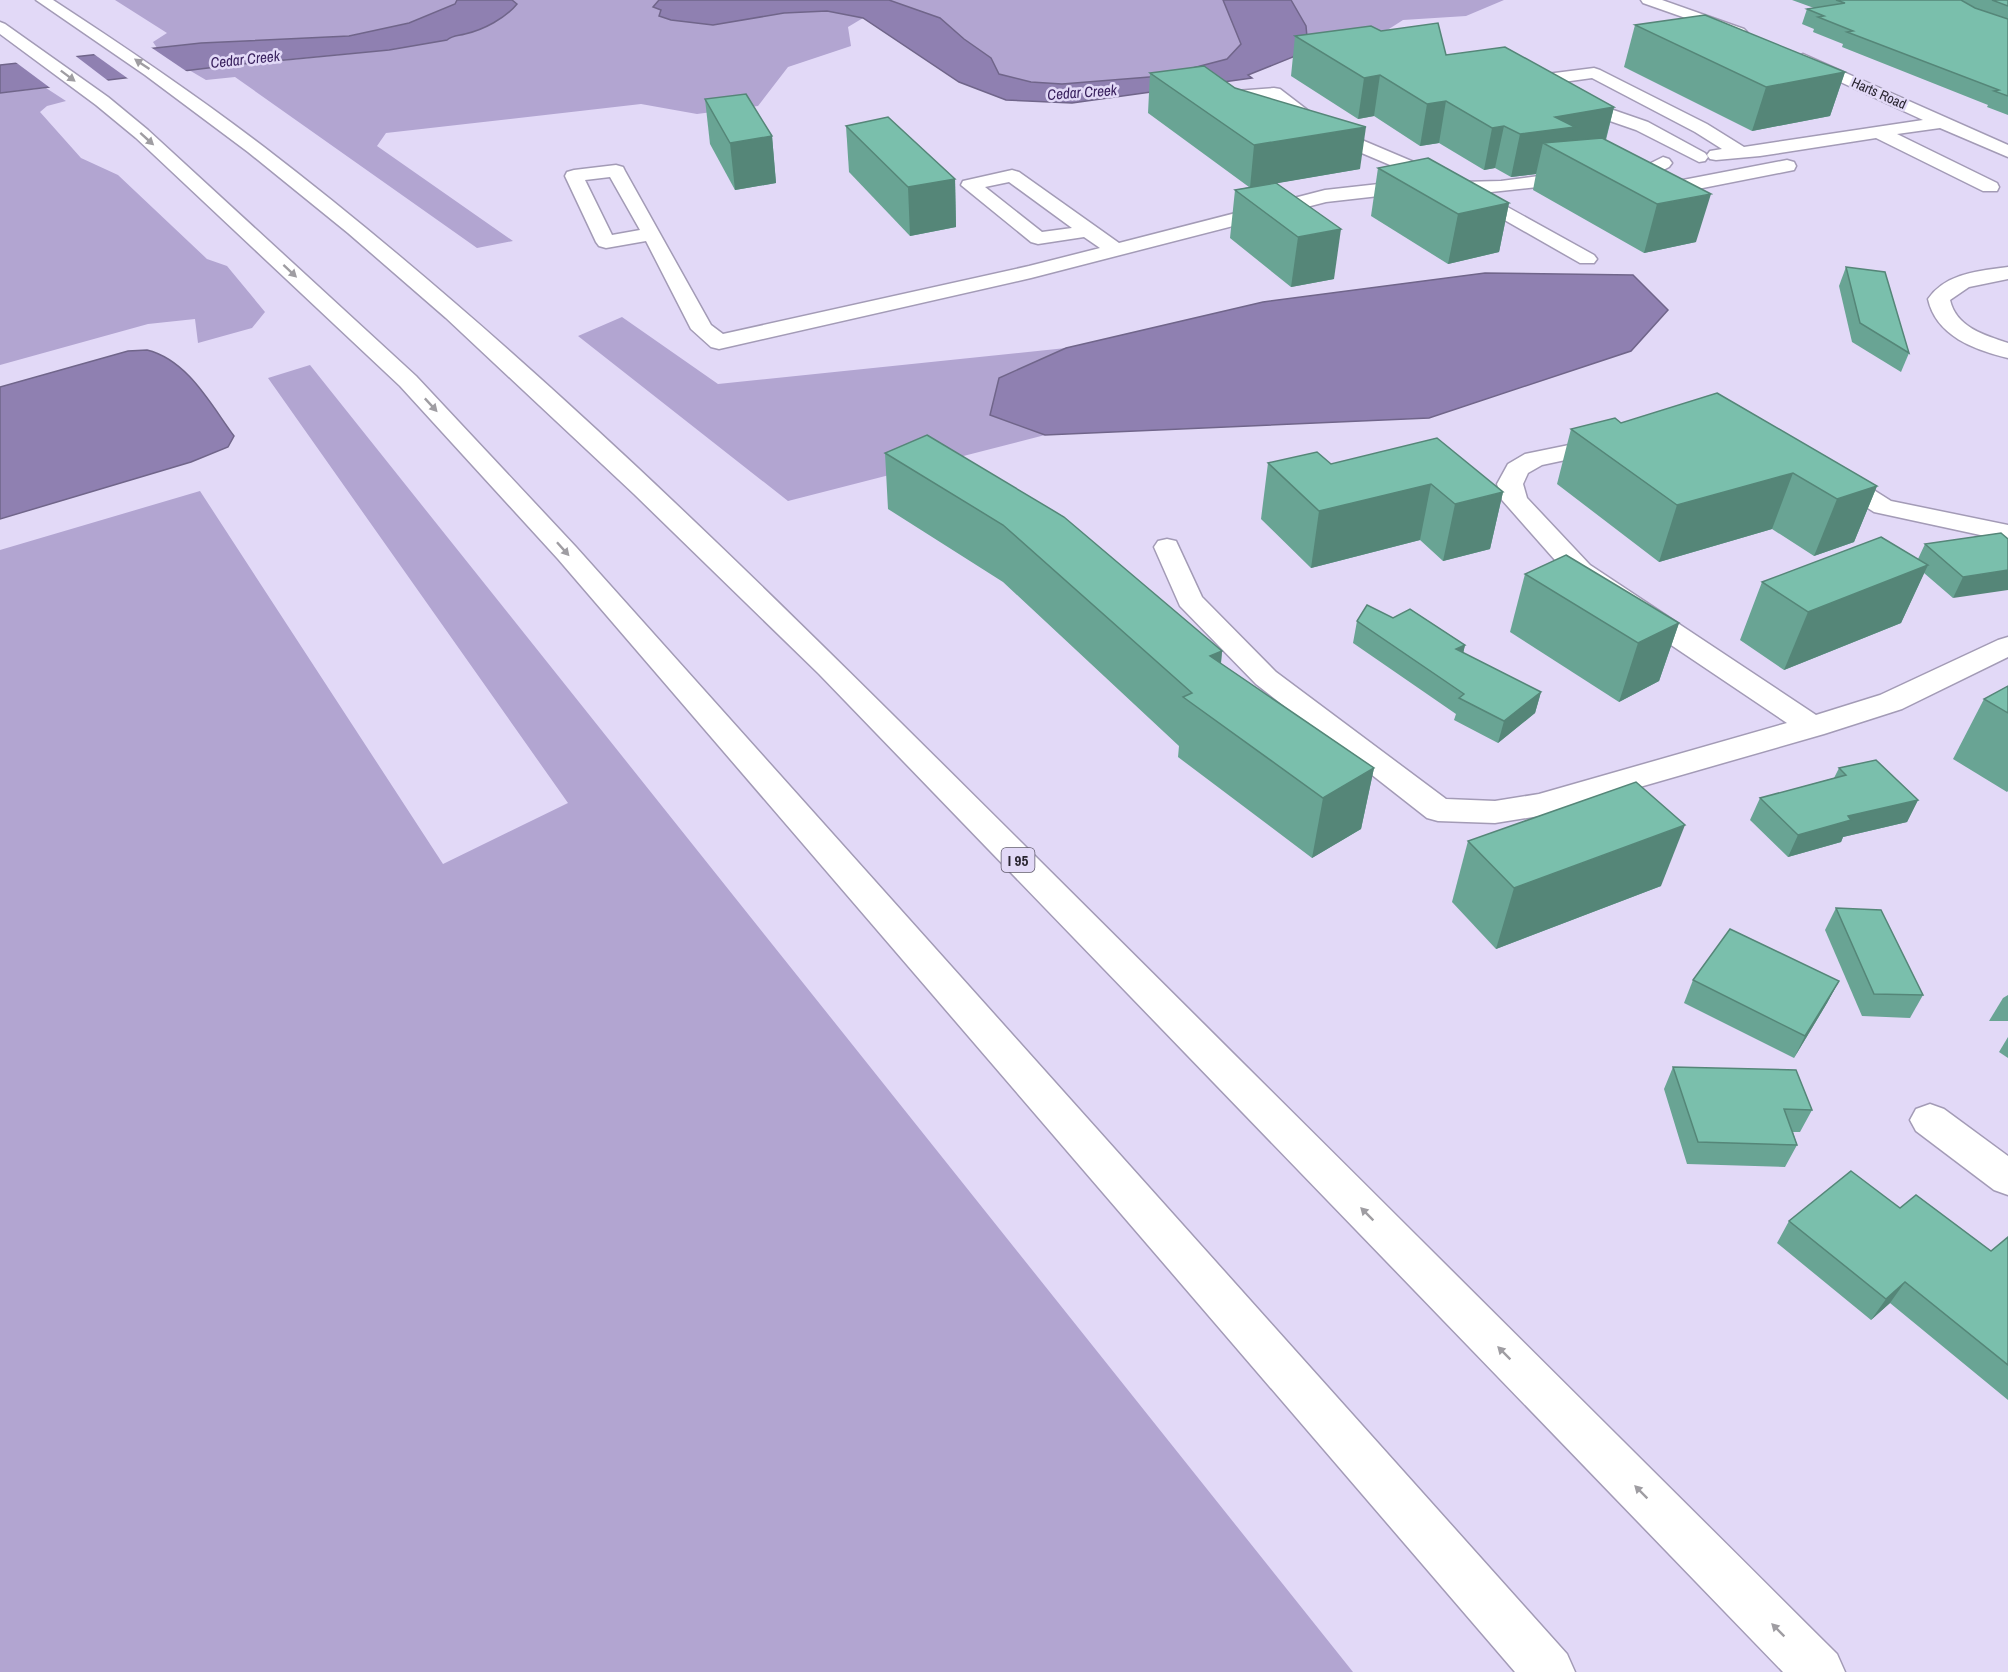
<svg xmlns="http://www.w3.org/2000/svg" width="2008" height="1672" font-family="'Archivo Narrow',sans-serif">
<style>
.green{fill:#b2a5d1}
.water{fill:#8f80b1;stroke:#70658a;stroke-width:1.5}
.pier{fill:#e2d9f7}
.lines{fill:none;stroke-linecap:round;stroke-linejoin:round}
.minor-casing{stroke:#a39bb6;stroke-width:3}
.highway-casing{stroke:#a39bb6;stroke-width:3}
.minor{fill:#fff;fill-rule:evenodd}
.highway{fill:#fff;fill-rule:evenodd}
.wall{fill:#69a494}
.shaded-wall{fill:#558678}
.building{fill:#7abfac;stroke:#558678;stroke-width:1.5}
.oneway{fill:#9f9da2}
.labels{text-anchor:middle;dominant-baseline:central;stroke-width:5;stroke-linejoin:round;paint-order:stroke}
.far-street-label{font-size:14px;fill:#292530;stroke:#e2d9f7}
.far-water-label{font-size:15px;font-style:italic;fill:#3a225f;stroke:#e2d9f7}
.shield{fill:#e2d9f7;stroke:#605b6c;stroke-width:1.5}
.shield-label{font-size:15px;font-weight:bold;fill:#292530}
</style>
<rect width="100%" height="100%" fill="#e2d9f7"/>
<g class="green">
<polygon points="115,0 457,0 455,4 409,23 349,36 201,43 157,48 153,42 167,33"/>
<polygon points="512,0 659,0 654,7 661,10 659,16 827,11 863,18 848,27 851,46 788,67 758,106 697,114 641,104 386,133 377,146 513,241 477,248 235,77 206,80 189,70 389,50 447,40 451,36 465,34 516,4"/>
<polygon points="889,0 1223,0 1242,44 1227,59 1162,76 1062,84 1031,82 999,74 991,58 964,39 940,18"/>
<polygon points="1291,0 1504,0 1466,16 1403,20 1378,36 1299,45 1306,26"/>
<polygon points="46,88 66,101 47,106 40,112 81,158 118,175 207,259 227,266 265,312 252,328 198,343 195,319 148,324 0,365 0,93"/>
<polygon points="622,317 718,384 1066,348 999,378 990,415 1045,435 788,501 578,336"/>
<polygon points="310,365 1353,1672 0,1672 0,550 200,491 443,864 568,803 268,378"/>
</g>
<g class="water">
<path d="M457 0H512L517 4C506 18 483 30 465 34 458 36 453 35 447 40L389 50 233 65 0 93V65L201 43 349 36 409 23 455 4Z"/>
<polygon points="659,0 889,0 940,18 964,39 991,58 999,74 1031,82 1062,84 1162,76 1227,59 1241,44 1223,0 1291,0 1306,26 1307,37 1293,57 1248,75 1252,78 1072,103 1006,100 959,82 863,18 827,11 784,13 713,25 671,20 659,16 661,10 653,7"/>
<polygon points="1485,273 1633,275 1668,310 1631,351 1429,418 1045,435 990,415 999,378 1066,348 1263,302"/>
<path d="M147 350C188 360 211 405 234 436L228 447 191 462 0 519V387L128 351Z"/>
</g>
<g class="pier">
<polygon points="149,46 189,73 130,80 91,52"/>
<polygon points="73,54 111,83 53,90 14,61"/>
</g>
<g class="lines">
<g class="minor-casing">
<g id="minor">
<polygon points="1641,0 1662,0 1744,29 1747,32 1744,35 1734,35 1643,3"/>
<polygon points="1803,54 2008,145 2008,157 1940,128 1897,134 1997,183 1999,187 1997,191 1983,191 1876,138 1760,156 1716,160 1710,159 1707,155 1710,151 1722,149 1695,132 1592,78 1556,83 1596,104 1648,122 1705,153 1708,157 1705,161 1699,162 1636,130 1584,112 1531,80 1539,75 1594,68 1600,70 1707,124 1744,147 1923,120 1797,62 1795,59"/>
<path d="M1274 88 1280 89 1310 112 1314 120 1312 122 1350 135 1461 182 1501 181 1584 170H1624L1641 168 1663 157 1669 159 1672 163 1669 167 1646 179 1624 182H1584L1482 193 1594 255 1597 259 1594 263H1580L1459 194 1338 143 1294 128 1291 124 1296 118 1270 98 1251 100 1263 111 1260 115C1247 118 1234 106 1227 96L1229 92 1235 91Z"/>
<polygon points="1787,160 1794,162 1796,166 1794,170 1662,196 1655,194 1653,190 1655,186 1662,184"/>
<path d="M616 165 623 167 625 171 711 325 723 334 1029 266 1100 248 1084 237 1038 244 1031 242 961 185 963 181 1012 170 1019 172 1119 243 1325 190 1379 184 1421 183 1428 185 1430 189 1428 193 1421 195 1379 196 1326 202 1031 278 719 349 711 347 691 329 646 241 606 248 599 246 596 242 565 176 567 172 574 170ZM610 177 640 230 612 235 585 180ZM1009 182 1072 228 1042 232 985 187Z"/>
<path d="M2008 267V279L1969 287 1950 300C1956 327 1984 335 2008 343V358C1975 350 1936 336 1928 299 1946 273 1979 271 2008 267Z"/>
<polygon points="1608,437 1617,439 1620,444 1617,449 1542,465 1528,473 1523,484 1527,498 1590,565 1816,715 1880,695 1998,640 2008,637 2008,657 1902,709 1824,734 1539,816 1495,823 1438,821 1427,818 1256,684 1180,606 1154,547 1158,541 1167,539 1176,541 1202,597 1276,672 1446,799 1495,801 1539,794 1787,723 1570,577 1502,500 1497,484 1508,464 1525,454"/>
<polygon points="1833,467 1842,470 1891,501 2008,525 2008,541 1874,512 1824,480 1820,475 1824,470"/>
<polygon points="1930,1104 1944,1109 2008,1156 2008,1195 1994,1190 1916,1131 1910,1120 1916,1109"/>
</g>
</g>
<g class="highway-casing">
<g id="highway">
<path d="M36 0H53C125 47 196 95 264 147 536 356 778 601 1021 842 1293 1113 1565 1383 1837 1654L1845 1672H1783L819 674 634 494 446 318 348 233 248 152 145 75Z"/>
<polygon points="0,22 5,24 108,97 148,130 416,376 576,547 1567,1654 1575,1672 1515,1672 558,559 400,386 136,138 96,105 0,34"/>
</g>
</g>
<use href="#minor" class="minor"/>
<use href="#highway" class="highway"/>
</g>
<g class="wall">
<polygon points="1792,0 2008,0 2008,115 1987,107 1988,105 1842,47 1843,44 1813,32 1814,29 1802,24 1807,9 1814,8"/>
<polygon points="1635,25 1845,72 1830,116 1752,131 1624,67"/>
<polygon points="1381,31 1446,55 1614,107 1606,140 1696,242 1644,253 1533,190 1536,174 1511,177 1495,168 1484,170 1439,143 1420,146 1374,116 1358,119 1291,76 1295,36"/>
<polygon points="1150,73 1235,88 1360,169 1277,183 1334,279 1291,287 1230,238 1235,190 1249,187 1148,113"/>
<polygon points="705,99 772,136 776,183 735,190 710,144"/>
<polygon points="846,126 955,179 956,227 910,236 849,172"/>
<polygon points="1378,168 1509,203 1499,252 1448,264 1371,216"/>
<polygon points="1846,267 1909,353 1901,372 1852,342 1839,286"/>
<polygon points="1621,423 1877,486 1854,542 1814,556 1772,529 1659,562 1557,484 1571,429"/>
<polygon points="885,453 1222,651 1221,664 1374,768 1361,829 1312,858 1178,757 1179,746 1003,582 888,509"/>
<polygon points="1268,463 1331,464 1503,492 1490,549 1443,561 1420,540 1311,568 1261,519"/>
<polygon points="2001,533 1953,598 1924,573 1901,623 1784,670 1740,640 1762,582 1918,559 1925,544"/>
<polygon points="1525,574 1679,623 1659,681 1619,702 1510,632"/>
<polygon points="1393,618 1465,645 1463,653 1541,692 1535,713 1498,743 1454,720 1456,714 1353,643 1357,621"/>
<polygon points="2008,686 2008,791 2007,792 1953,759 1984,699"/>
<polygon points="1839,768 1918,800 1907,822 1843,837 1841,842 1788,857 1750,820 1760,798 1834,778"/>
<polygon points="1468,841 1661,886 1496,949 1452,902"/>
<polygon points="1836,908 1923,995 1910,1018 1862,1016 1825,930"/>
<polygon points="1693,980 1839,981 1827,1003 1794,1058 1684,1003"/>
<polygon points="2008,995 2008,1021 1989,1021 2003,998"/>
<polygon points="2008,1037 2008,1058 1999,1052"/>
<polygon points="1673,1067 1812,1110 1800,1132 1793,1132 1797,1145 1785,1167 1687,1164 1664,1089"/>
<polygon points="1900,1208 1991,1251 2008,1237 2008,1400 1890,1303 1871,1320 1777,1243 1789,1221"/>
</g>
<g class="shaded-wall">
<polygon points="1845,72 1830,116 1752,131 1766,87"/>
<polygon points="1380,75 1374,116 1358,119 1364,78"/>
<polygon points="1446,101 1439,143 1420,146 1427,104"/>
<polygon points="1614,107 1603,149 1543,143 1536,174 1511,177 1520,134 1555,117"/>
<polygon points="1504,126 1495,168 1484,170 1492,128"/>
<polygon points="1366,127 1360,169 1250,188 1254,145"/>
<polygon points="772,136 776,183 735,190 730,143"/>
<polygon points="955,179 956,227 910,236 908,187"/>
<polygon points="1711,194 1696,242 1644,253 1657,204"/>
<polygon points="1509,203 1499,252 1448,264 1458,214"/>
<polygon points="1341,229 1334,279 1291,287 1298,237"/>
<polygon points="1793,473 1772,529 1659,562 1677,505"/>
<polygon points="1431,484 1420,540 1311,568 1319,511"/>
<polygon points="1877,486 1854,542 1814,556 1837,499"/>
<polygon points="1503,492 1490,549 1443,561 1455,504"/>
<polygon points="1928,565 1901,623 1784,670 1808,612"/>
<polygon points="2008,570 2008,590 1953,598 1963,577"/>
<polygon points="1679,623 1659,681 1619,702 1638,643"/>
<polygon points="1465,645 1460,667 1456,649"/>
<polygon points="1222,651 1216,711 1210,656"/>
<polygon points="1541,692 1535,713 1498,743 1504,721"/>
<polygon points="1374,768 1361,829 1312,858 1323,798"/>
<polygon points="1918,800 1907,822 1843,837 1841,842 1788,857 1798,835 1848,816"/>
<polygon points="1685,825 1661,886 1496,949 1514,888"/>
<polygon points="1839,981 1827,1003 1794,1058 1805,1036"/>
<polygon points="1905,1282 1890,1303 1871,1320 1886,1299"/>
</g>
<g class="building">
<polygon points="1836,0 1961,0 1975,8 2008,19 2008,96 1994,91 1999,90 1847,32 1853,31 1818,17 1824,16 1807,9 1845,3"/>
<polygon points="1992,0 2008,0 2008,6"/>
<polygon points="1705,15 1845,72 1766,87 1635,25"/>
<polygon points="1438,23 1446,55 1505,47 1614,107 1555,117 1575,127 1520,134 1504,126 1492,128 1446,101 1427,104 1380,75 1364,78 1295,36 1371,26 1381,31"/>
<polygon points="1204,66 1235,88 1366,127 1254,145 1150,73"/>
<polygon points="746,94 772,136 730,143 705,99"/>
<polygon points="888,117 955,179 908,187 846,126"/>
<polygon points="1602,138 1711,194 1657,204 1543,143"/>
<polygon points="1428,158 1509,203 1458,214 1378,168"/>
<polygon points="1276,183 1341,229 1298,237 1235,190"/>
<polygon points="1846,267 1885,272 1909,353 1860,323"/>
<polygon points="1717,393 1877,486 1837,499 1793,473 1677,505 1571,429 1615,418 1621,423"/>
<polygon points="927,435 1064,517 1222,651 1210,656 1374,768 1323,798 1183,697 1192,693 1003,525 885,453"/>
<polygon points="1437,438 1503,492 1455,504 1431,484 1319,511 1268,463 1317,452 1331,464"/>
<polygon points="2001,533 2008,539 2008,570 1963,577 1925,544"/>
<polygon points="1881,537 1928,565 1808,612 1762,582"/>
<polygon points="1566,555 1679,623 1638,643 1525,574"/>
<polygon points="1367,605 1393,618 1410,609 1465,645 1456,649 1541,692 1504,721 1459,698 1464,694 1357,621"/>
<polygon points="2008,686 2008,713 1984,699"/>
<polygon points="1876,760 1918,800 1848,816 1851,820 1798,835 1760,798 1846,775 1839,768"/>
<polygon points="1636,782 1685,825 1514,888 1468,841"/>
<polygon points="1836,908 1881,910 1923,995 1874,994"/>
<polygon points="1730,929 1839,981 1805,1036 1693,980"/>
<polygon points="1673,1067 1796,1070 1812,1110 1784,1109 1797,1145 1698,1142"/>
<polygon points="1851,1171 1900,1208 1916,1195 1991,1251 2008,1237 2008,1365 1905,1282 1886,1299 1789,1221"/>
</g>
<defs><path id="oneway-solid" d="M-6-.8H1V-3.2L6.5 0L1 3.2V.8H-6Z" transform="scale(1.5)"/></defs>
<g class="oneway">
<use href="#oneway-solid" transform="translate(142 64) rotate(-146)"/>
<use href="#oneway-solid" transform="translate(68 76) rotate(37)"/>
<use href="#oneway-solid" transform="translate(147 139) rotate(42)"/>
<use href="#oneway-solid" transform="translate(290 271) rotate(43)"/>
<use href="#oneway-solid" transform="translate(431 405) rotate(47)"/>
<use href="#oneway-solid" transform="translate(563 549) rotate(48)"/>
<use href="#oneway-solid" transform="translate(1367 1214) rotate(-135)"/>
<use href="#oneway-solid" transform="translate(1504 1353) rotate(-135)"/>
<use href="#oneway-solid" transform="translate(1641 1492) rotate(-135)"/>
<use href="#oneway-solid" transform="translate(1778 1630) rotate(-135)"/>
</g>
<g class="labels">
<g class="far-street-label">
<text transform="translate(1879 93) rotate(24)">Harts Road</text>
</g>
<g class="far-water-label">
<text transform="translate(245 59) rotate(-6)">Cedar Creek</text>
<text transform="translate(1082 92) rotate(-4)">Cedar Creek</text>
</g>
<rect class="shield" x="1001.5" y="848" width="33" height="24" rx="4.5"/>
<g class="shield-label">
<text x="1018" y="860">I 95</text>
</g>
</g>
</svg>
